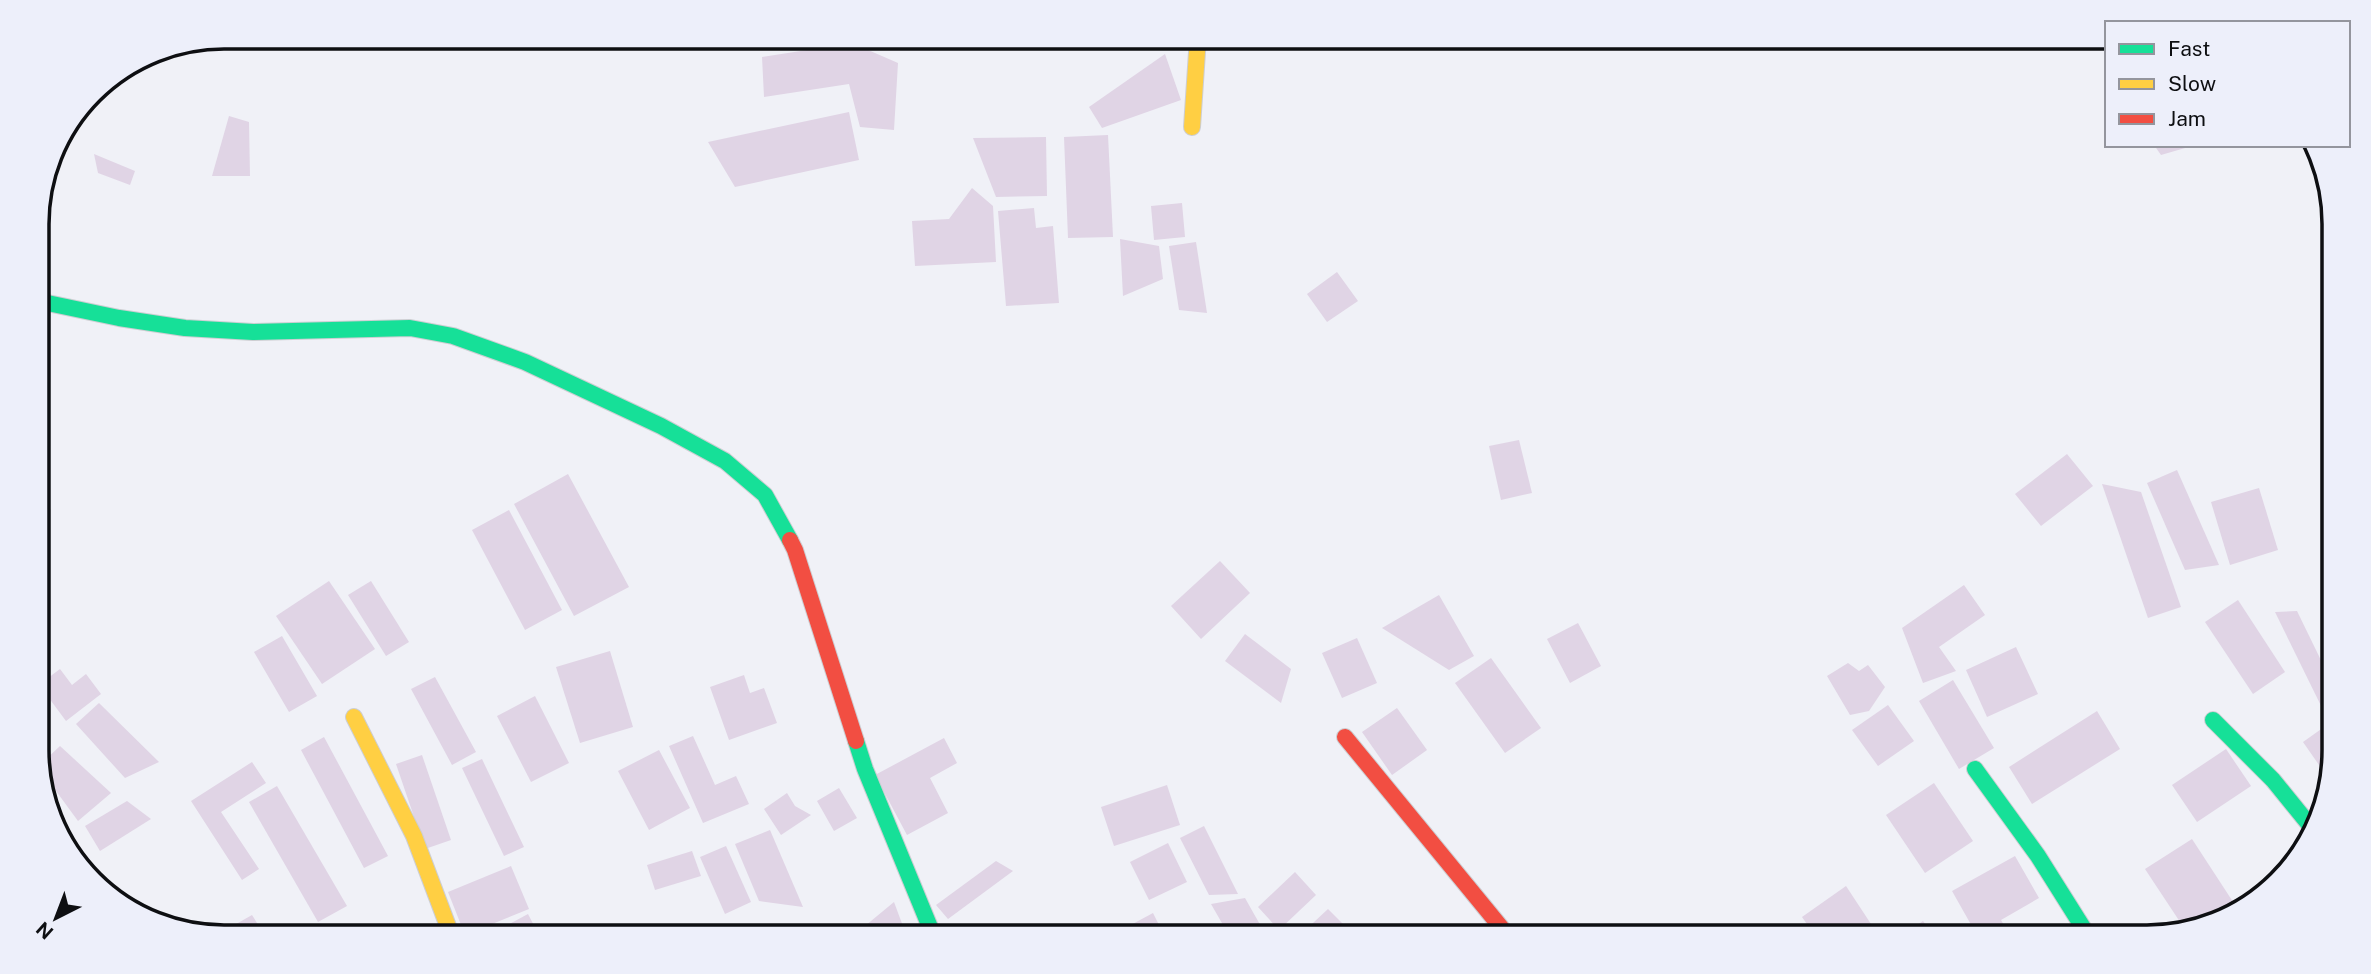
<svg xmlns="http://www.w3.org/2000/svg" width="2371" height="974" font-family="'Public Sans',sans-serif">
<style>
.building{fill:#e0d4e5}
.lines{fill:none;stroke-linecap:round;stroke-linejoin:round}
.fast-casing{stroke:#cdced2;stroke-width:18}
.slow-casing{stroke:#cdced2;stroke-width:18}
.jam-casing{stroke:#cdced2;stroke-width:18}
.fast{stroke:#16e098;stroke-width:16}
.slow{stroke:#ffcf43;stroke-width:16}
.jam{stroke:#f24e42;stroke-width:16}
.rim{fill:none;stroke:#0e0f12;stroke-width:3.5}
</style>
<rect width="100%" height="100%" fill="#f0f1f7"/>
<g class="building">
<polygon points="2065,37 2106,37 2107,50"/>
<polygon points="852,43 898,63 894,130 860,127 849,84 764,97 762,57"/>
<polygon points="1165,54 1181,100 1102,128 1089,107"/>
<polygon points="849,112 859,160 735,187 708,142"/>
<polygon points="229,116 249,122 250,176 212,176"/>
<polygon points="1108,135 1113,237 1068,238 1064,137"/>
<polygon points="1046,137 1047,196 996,197 973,138"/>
<polygon points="2154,145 2192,145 2192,146 2161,155"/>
<polygon points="94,154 135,171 130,185 98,173"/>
<polygon points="972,188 993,206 996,262 915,266 912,221 949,219"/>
<polygon points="1182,203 1185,237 1154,240 1151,206"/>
<polygon points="1034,208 1036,228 1053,226 1059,303 1006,306 998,211"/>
<polygon points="1120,239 1159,246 1163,279 1123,296"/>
<polygon points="1196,242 1207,313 1179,310 1169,246"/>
<polygon points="1337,272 1358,301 1327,322 1307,294"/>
<polygon points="1519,440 1532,493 1501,500 1489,446"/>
<polygon points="2067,454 2093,486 2041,526 2015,494"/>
<polygon points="2177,470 2219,565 2185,570 2147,483"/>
<polygon points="568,474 629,587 574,616 514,504"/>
<polygon points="2102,484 2141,492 2181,607 2148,618"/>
<polygon points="2259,488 2278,550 2230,565 2211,502"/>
<polygon points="509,510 562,610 525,630 472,530"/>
<polygon points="1220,561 1250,593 1201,639 1171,606"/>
<polygon points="329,581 375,649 322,684 276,616"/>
<polygon points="371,581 409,642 386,656 348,595"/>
<polygon points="1964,585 1985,615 1939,647 1956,671 1923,683 1902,628"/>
<polygon points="1439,595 1474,656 1449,670 1382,628"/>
<polygon points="2238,600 2285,672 2253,694 2205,622"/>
<polygon points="2297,611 2334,687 2334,712 2326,716 2275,612"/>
<polygon points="1578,623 1601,666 1570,683 1547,639"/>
<polygon points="1245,634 1291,669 1281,703 1225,661"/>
<polygon points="282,636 317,696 289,712 254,652"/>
<polygon points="1357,638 1377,683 1342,698 1322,653"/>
<polygon points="2016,647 2038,694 1987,717 1966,670"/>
<polygon points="610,651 633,727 580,743 556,667"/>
<polygon points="1491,658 1541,728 1505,753 1455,683"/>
<polygon points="1848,663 1859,671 1868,665 1885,687 1869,711 1850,715 1827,676"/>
<polygon points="60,669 72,685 86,674 101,694 66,721 40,686 40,684"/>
<polygon points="744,675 750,693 764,688 777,723 729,740 710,687"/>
<polygon points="435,677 476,752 452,765 411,689"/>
<polygon points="1953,680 1994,748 1959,769 1919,701"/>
<polygon points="535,696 569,763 531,782 497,716"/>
<polygon points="99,703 159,762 125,778 76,724"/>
<polygon points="1888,705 1914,741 1878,766 1852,730"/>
<polygon points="1397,708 1427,750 1392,775 1362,732"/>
<polygon points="2097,711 2120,749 2032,804 2009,767"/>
<polygon points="2334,720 2334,750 2331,772 2326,775 2303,742"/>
<polygon points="693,736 715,785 736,776 749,804 703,823 669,746"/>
<polygon points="324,737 388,856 364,868 301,750"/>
<polygon points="944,738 957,763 930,778 948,813 907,835 875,775"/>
<polygon points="60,746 111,793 78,821 40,769 40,765"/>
<polygon points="2226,749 2251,786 2197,822 2172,785"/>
<polygon points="659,750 690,808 649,830 618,771"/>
<polygon points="422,755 451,840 425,849 396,764"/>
<polygon points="482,759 524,847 504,856 462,768"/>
<polygon points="252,762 266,783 221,812 259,869 242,880 191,801"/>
<polygon points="1934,783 1973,841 1925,873 1886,815"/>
<polygon points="1167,785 1180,825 1114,846 1101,807"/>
<polygon points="277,786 347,906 318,922 249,802"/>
<polygon points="839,788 857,818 834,831 817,801"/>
<polygon points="787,793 795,806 811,815 781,835 764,809"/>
<polygon points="127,801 151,819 100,851 85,826"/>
<polygon points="1204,826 1238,894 1209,895 1180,838"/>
<polygon points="770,830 803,907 759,901 735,844"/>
<polygon points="2192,839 2237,908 2184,928 2145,869"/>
<polygon points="1168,843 1187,882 1149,900 1130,862"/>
<polygon points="726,846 751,902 725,914 700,857"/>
<polygon points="692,851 701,876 655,890 647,865"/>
<polygon points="2015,856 2039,898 2001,920 2011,937 1978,937 1952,891"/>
<polygon points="996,861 1013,871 948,919 936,905"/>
<polygon points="511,866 529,909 465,935 448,892"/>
<polygon points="1295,872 1316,895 1279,930 1258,907"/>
<polygon points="1846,886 1871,924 1853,937 1816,937 1802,917"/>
<polygon points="1245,898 1267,937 1230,937 1211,904"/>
<polygon points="894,902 907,937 875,937 865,926"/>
<polygon points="1328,909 1347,928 1338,937 1298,937"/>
<polygon points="1153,913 1165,937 1133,937 1127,927"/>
<polygon points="528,914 540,937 485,937"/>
<polygon points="252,915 266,937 215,936"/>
<polygon points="1923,921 1935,937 1900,937"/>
<polygon points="1205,925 1213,937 1187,937"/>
</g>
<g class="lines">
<g class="fast-casing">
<g id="fast">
<polyline points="38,301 119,318 185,328 253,332 410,328 453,336 525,362 661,426 725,461 765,495 790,540"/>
<polyline points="2213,720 2273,780 2312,828"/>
<polyline points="856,741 865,769 934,937"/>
<polyline points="1975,769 2038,856 2089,937"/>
</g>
</g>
<g class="slow-casing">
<g id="slow">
<polyline points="1192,127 1198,37"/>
<polyline points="354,717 414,836 452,937"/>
</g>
</g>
<g class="jam-casing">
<g id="jam">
<polyline points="790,540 795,550 856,741"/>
<polyline points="1345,737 1509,937"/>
</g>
</g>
<use href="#fast" class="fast"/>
<use href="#slow" class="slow"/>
<use href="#jam" class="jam"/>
</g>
<path d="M0 0H2371V974H0ZM224 49H2147A175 175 0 0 1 2322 224V750A175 175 0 0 1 2147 925H224A175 175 0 0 1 49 750V224A175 175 0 0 1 224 49Z" fill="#edeffa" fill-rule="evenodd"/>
<path class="rim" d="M224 49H2147A175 175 0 0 1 2322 224V750A175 175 0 0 1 2147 925H224A175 175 0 0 1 49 750V224A175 175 0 0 1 224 49Z"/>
<rect x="2105" y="21" width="245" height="126" fill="#edeffa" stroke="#94959d" stroke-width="2"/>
<rect x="2119" y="44" width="35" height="10" fill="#16e098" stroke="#94959d" stroke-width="2"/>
<text x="2168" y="56" font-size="21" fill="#0e0f12">Fast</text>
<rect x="2119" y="79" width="35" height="10" fill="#ffcf43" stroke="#94959d" stroke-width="2"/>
<text x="2168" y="91" font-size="21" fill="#0e0f12">Slow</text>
<rect x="2119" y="114" width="35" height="10" fill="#f24e42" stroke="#94959d" stroke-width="2"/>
<text x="2168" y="126" font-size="21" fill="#0e0f12">Jam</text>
<g transform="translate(56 918) rotate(222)" stroke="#edeffa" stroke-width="5" paint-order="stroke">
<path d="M0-5L12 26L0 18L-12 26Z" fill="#0e0f12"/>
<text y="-10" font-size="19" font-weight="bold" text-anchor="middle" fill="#0e0f12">N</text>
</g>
</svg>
